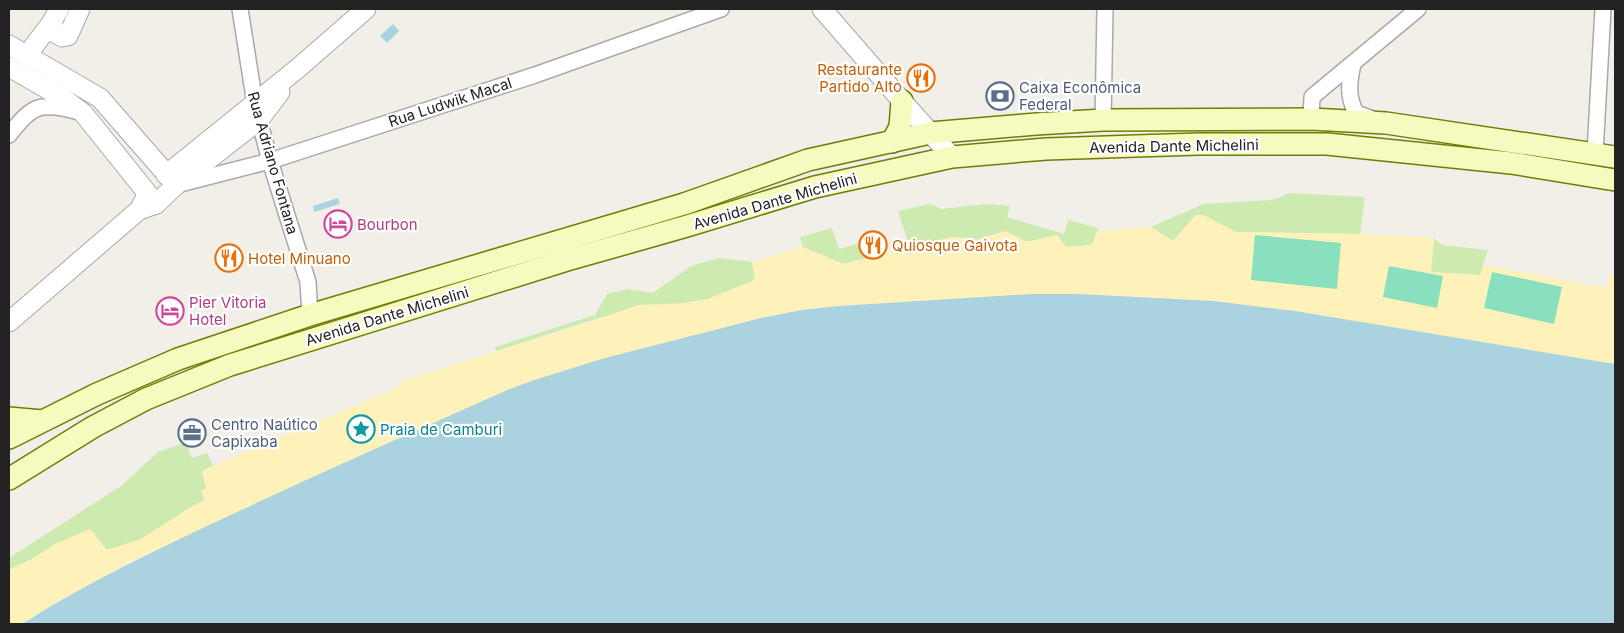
<svg xmlns="http://www.w3.org/2000/svg" width="1624" height="633" font-family="Inter,sans-serif">
<style>
.grass{fill:#cdebb0}
.sand{fill:#fff1ba}
.pitch{fill:#88e0be}
.water{fill:#aad3df}
.lines{fill:none;stroke-linecap:round;stroke-linejoin:round}
.minor-casing{stroke:#a9a9a9;stroke-width:18}
.tertiary-casing{stroke:#a9a9a9;stroke-width:21}
.secondary-casing{stroke:#707d05;stroke-width:24}
.minor{stroke:#fff;stroke-width:15}
.tertiary{stroke:#fff;stroke-width:19}
.secondary{stroke:#f7fabf;stroke-width:21}
.labels{text-anchor:middle;dominant-baseline:central;stroke-width:4.5;stroke-linejoin:round;paint-order:stroke}
.food-label{font-size:15px;fill:#c56008;stroke:#fff;text-anchor:start}
.service-label{font-size:15px;fill:#4e5e75;stroke:#fff;text-anchor:start}
.street-label{font-size:15px;fill:#222;stroke:#fff}
.hotel-label{font-size:15px;fill:#b23c85;stroke:#fff;text-anchor:start}
.culture-label{font-size:15px;fill:#0d838f;stroke:#fff;text-anchor:start}
</style>
<rect width="100%" height="100%" fill="#f2efe9"/>
<g class="grass">
<polygon points="1290,193 1365,197 1360,234 1236,232 1203,215 1196,215 1173,241 1151,227 1203,204 1272,200"/>
<polygon points="931,204 941,209 987,204 1010,206 1007,217 1064,234 1068,220 1098,228 1092,245 1066,247 1057,235 1027,242 1005,231 976,240 954,237 910,248 898,211"/>
<polygon points="832,228 839,249 864,242 868,258 843,264 803,247 800,237"/>
<polygon points="1434,238 1442,245 1488,250 1480,275 1430,272"/>
<polygon points="719,258 752,262 755,280 708,299 602,317 496,351 495,347 595,315 607,294 628,289 653,293 691,266"/>
<polygon points="186,442 192,458 207,453 213,466 202,471 206,489 205,500 188,509 141,539 125,546 107,550 32,559 9,570 9,558 121,486 158,452"/>
</g>
<polygon class="sand" points="1196,215 1203,215 1236,232 1364,234 1434,238 1431,272 1480,275 1484,265 1606,288 1609,275 1615,276 1615,364 1295,311 1213,301 1079,294 1031,294 839,306 802,310 761,318 571,368 505,391 130,562 52,605 22,624 9,624 9,570 32,559 55,544 90,529 107,550 141,539 188,509 204,500 201,491 206,488 202,471 399,387 399,382 587,323 638,305 687,303 708,299 755,280 752,262 803,247 843,264 954,237 976,240 1005,231 1027,242 1057,235 1066,247 1092,245 1097,232 1151,227 1173,241"/>
<g class="pitch">
<polygon points="1255,235 1341,243 1337,289 1251,280"/>
<polygon points="1389,266 1443,276 1437,308 1383,297"/>
<polygon points="1492,272 1562,287 1554,324 1484,308"/>
</g>
<g class="water">
<polygon points="393,24 399,31 387,43 380,36"/>
<polygon points="338,198 340,204 314,212 313,206"/>
<path d="M1031 294H1079L1213 301 1295 311 1615 364V624H22C86 583 154 551 222 519 316 475 410 433 505 391L534 380 605 358 761 318 802 310 839 306Z"/>
</g>
<g class="lines">
<g class="minor-casing">
<g id="minor">
<polyline points="240,9 255,104 270,161 308,282 310,315"/>
<path d="M1353 64C1349 82 1347 96 1356 113L1373 119"/>
<polyline points="1311,119 1312,97 1418,9"/>
<polyline points="1103,120 1105,9"/>
<path d="M9 135C35 102 40 103 80 112"/>
<polyline points="1595,153 1603,9"/>
<polyline points="180,184 270,161 535,75 721,9"/>
</g>
</g>
<g class="tertiary-casing">
<g id="tertiary">
<polyline points="822,9 902,101 952,157"/>
<polyline points="52,22 55,33 62,37 68,36 80,9"/>
<polyline points="9,45 100,98 176,185"/>
<polyline points="27,55 52,22 59,9"/>
<polyline points="9,67 63,98 83,113 156,204"/>
<polyline points="166,175 297,69 366,9"/>
<polyline points="139,210 156,204 176,185 259,120 280,92"/>
<polyline points="9,322 139,210 145,199"/>
</g>
</g>
<g class="secondary-casing">
<g id="secondary">
<polyline points="892,142 900,127 902,101"/>
<polyline points="9,418 42,421"/>
<polyline points="9,438 97,394 178,359 310,315 684,204 808,160 930,133 1036,124 1103,120 1311,119 1386,123 1615,157"/>
<polyline points="9,479 93,427 146,399 230,365 567,260 687,226 815,187 952,157 1046,149 1136,146 1199,144 1327,144 1511,163 1615,180"/>
</g>
</g>
<use href="#minor" class="minor"/>
<use href="#tertiary" class="tertiary"/>
<use href="#secondary" class="secondary"/>
</g>
<defs>
<g id="restaurant-ring" transform="scale(1.4375)"><circle r="9.5" fill="#fff" stroke="#e8710a" stroke-width="1.5"/><path d="M-5-6h1v4h1v-4h1v4h1v-4h1v5L-1.5 .5V6h-2V.5L-5-1ZM5-6V6H3V1.5H1.5Q1.5-4 5-6Z" fill="#e8710a"/></g>
<g id="bank-ring" transform="scale(1.4375)"><circle r="9.5" fill="#fff" stroke="#5c6f8a" stroke-width="1.5"/><path d="M-6-4H6V4H-6ZM0-2.3a2.3 2.3 0 1 0 0 4.6a2.3 2.3 0 1 0 0-4.6Z" fill="#5c6f8a"/></g>
<g id="hotel-ring" transform="scale(1.4375)"><circle r="9.5" fill="#fff" stroke="#d1479c" stroke-width="1.5"/><path d="M-6-4.5h1.5V1H6V5H4.5V3h-9V5H-6ZM-4 0a1.8 1.8 0 1 1 3.6 0ZM.5 0V-2.5h3Q6-2.5 6 0Z" fill="#d1479c"/></g>
<g id="sight-ring" transform="scale(1.4375)"><circle r="9.5" fill="#fff" stroke="#0f9aa8" stroke-width="1.5"/><path d="M0-6L1.8-2.2L6-1.7L2.9 1.2L3.7 5.4L0 3.3L-3.7 5.4L-2.9 1.2L-6-1.7L-1.8-2.2Z" fill="#0f9aa8"/></g>
<g id="office-ring" transform="scale(1.4375)"><circle r="9.5" fill="#fff" stroke="#5c6f8a" stroke-width="1.5"/><path d="M-6-3h4V-5.5h4V-3h4V5H-6ZM-1-4.5V-3h2v-1.5ZM-6 0V1H6V0Z" fill="#5c6f8a"/></g>
</defs>
<g fill-rule="evenodd">
<use href="#restaurant-ring" x="921" y="78"/>
<use href="#bank-ring" x="1000" y="96"/>
<use href="#hotel-ring" x="338" y="224"/>
<use href="#restaurant-ring" x="873" y="245"/>
<use href="#restaurant-ring" x="229" y="258"/>
<use href="#hotel-ring" x="170" y="311"/>
<use href="#sight-ring" x="361" y="429"/>
<use href="#office-ring" x="192" y="433"/>
</g>
<g class="labels">
<g class="food-label">
<text x="902" y="69" text-anchor="end">Restaurante<tspan x="902" dy="17">Partido Alto</tspan></text>
<text x="892" y="245">Quiosque Gaivota</text>
<text x="248" y="258">Hotel Minuano</text>
</g>
<g class="service-label">
<text x="1019" y="87">Caixa Econômica<tspan x="1019" dy="17">Federal</tspan></text>
<text x="211" y="424">Centro Naútico<tspan x="211" dy="17">Capixaba</tspan></text>
</g>
<g class="street-label">
<text transform="translate(450 102) rotate(-18)">Rua Ludwik Macal</text>
<text transform="translate(1174 146) rotate(-1)">Avenida Dante Michelini</text>
<text transform="translate(273 163) rotate(74)">Rua Adriano Fontana</text>
<text transform="translate(775 201) rotate(-16)">Avenida Dante Michelini</text>
<text transform="translate(387 316) rotate(-17)">Avenida Dante Michelini</text>
</g>
<g class="hotel-label">
<text x="357" y="224">Bourbon</text>
<text x="189" y="302">Pier Vitoria<tspan x="189" dy="17">Hotel</tspan></text>
</g>
<g class="culture-label">
<text x="380" y="429">Praia de Camburi</text>
</g>
</g>
<rect width="1624" height="633" fill="none" stroke="#222222" stroke-width="20"/>
</svg>
